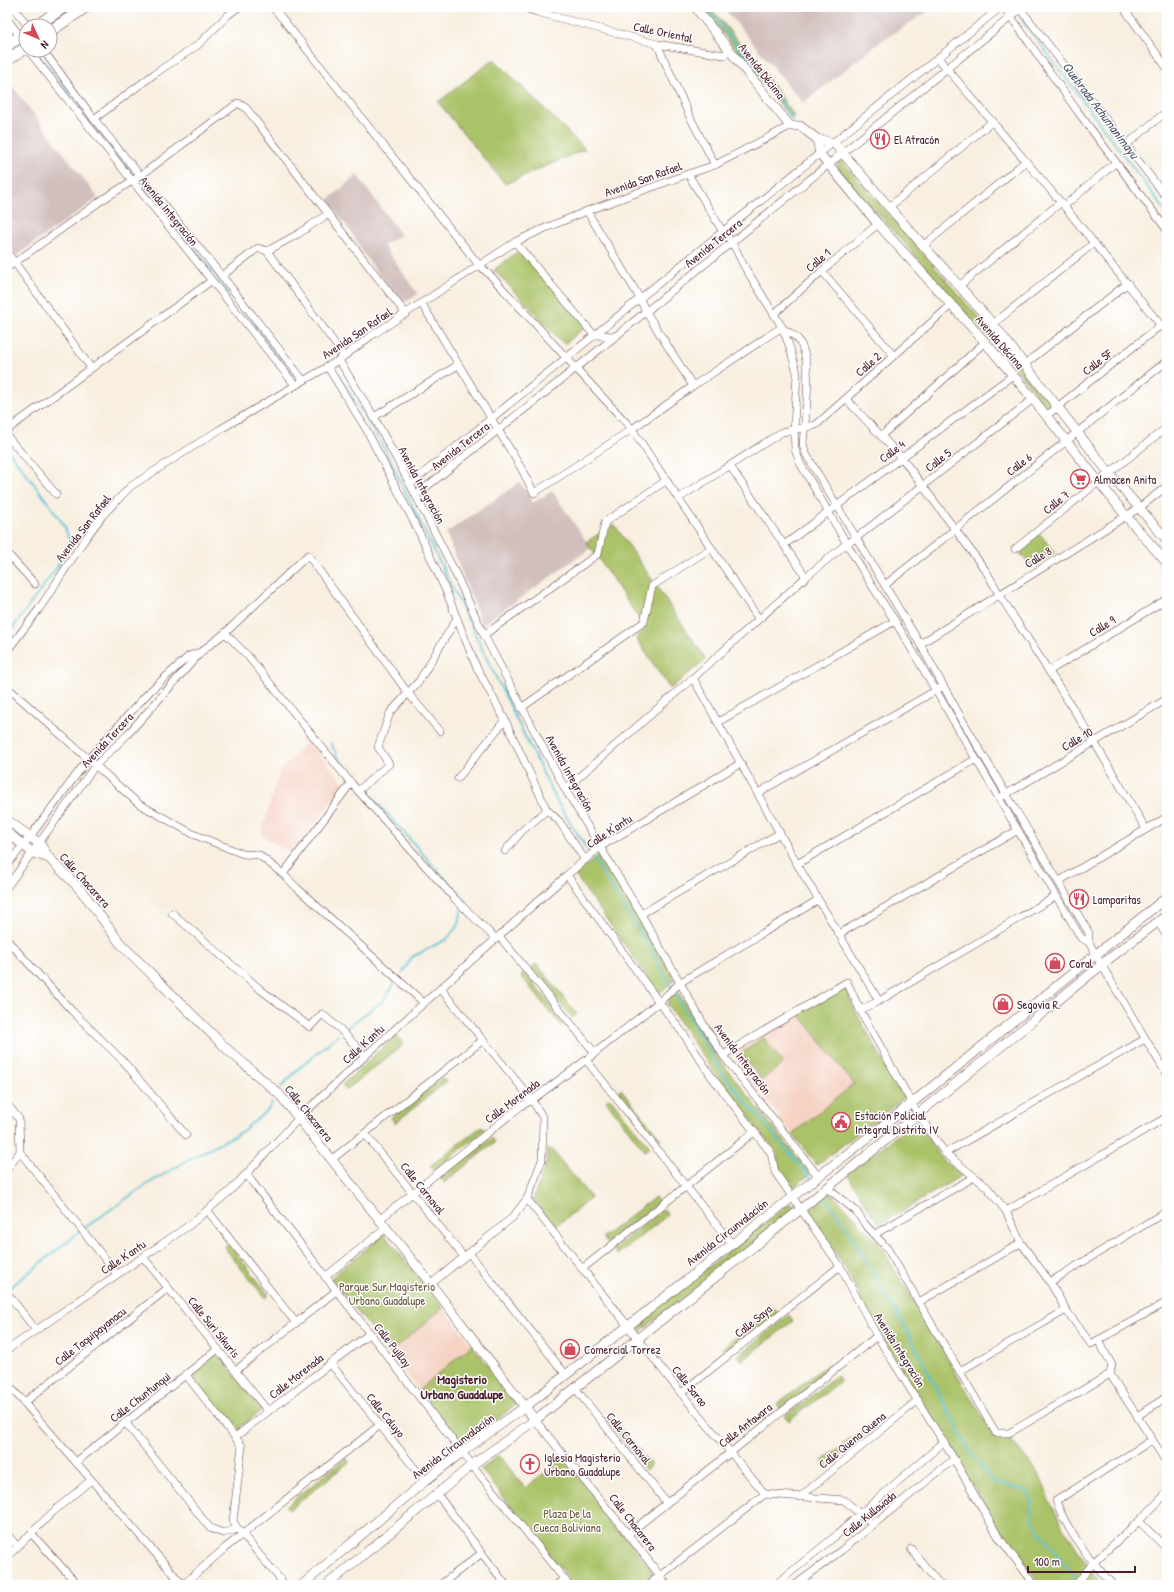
<svg xmlns="http://www.w3.org/2000/svg" width="1174" height="1592" font-family="'Patrick Hand',sans-serif">
<style>
.built{fill:#f5d2c2}
.industrial{fill:#d1bfbd}
.green{fill:#aac268;stroke:#7a704a}
.lines{fill:none;stroke-linecap:round;stroke-linejoin:round}
.stream{stroke:#5ac4d5;stroke-width:2}
.minor-casing{stroke:#643e46;stroke-width:8}
.major-casing{stroke:#643e46;stroke-width:10}
.highway-casing{stroke:#643e46;stroke-width:12}
.minor{stroke:#fff;stroke-width:7}
.major{stroke:#fff;stroke-width:9}
.highway{stroke:#fff;stroke-width:11}
.labels{text-anchor:middle;dominant-baseline:central;stroke-width:3;stroke-linejoin:round;paint-order:stroke}
.street-label{font-size:12px;fill:#4a1f2b;stroke:#fff}
.poi-label{font-size:12px;fill:#4a1f2b;stroke:#fff;text-anchor:start}
.park-label{font-size:12px;fill:#6c5840;stroke:#fff}
.water-label{font-size:13px;font-style:italic;fill:#505966;stroke:#fff}
.neighbourhood-label{font-size:13px;font-weight:bold;fill:#4a1f2b;stroke:#fff}
</style>
<rect width="100%" height="100%" fill="#fff"/>
<filter id="ink" filterUnits="userSpaceOnUse"><feTurbulence type="fractalNoise" baseFrequency=".025" numOctaves="2"/><feDisplacementMap in="SourceGraphic" scale="8" xChannelSelector="R" yChannelSelector="G"/><feConvolveMatrix kernelMatrix="1 2 1 2 8 2 1 2 1" color-interpolation-filters="sRGB"/></filter>
<filter id="wash" filterUnits="userSpaceOnUse"><feTurbulence type="fractalNoise" baseFrequency=".012" numOctaves="4" result="noise"/><feDisplacementMap in="SourceGraphic" scale="16" xChannelSelector="R" yChannelSelector="G"/><feGaussianBlur stdDeviation="0.9" result="paint"/><feColorMatrix in="noise" values="0 0 0 0 0 0 0 0 0 0 0 0 0 0 0 0 0 1.4 0 .05"/><feComposite in="paint" operator="in"/></filter>
<g filter="url(#wash)">
<rect width="100%" height="100%" fill="#f8efe0"/>
<g class="built">
<polygon points="308,740 343,782 343,786 292,854 261,835 279,772"/>
<polygon points="799,1014 854,1084 792,1134 735,1059 736,1052"/>
<polygon points="443,1308 472,1345 419,1390 390,1353"/>
</g>
<g class="industrial">
<polygon points="723,7 935,7 880,42 803,103"/>
<polygon points="10,83 98,198 16,256 7,243 7,233 11,230 7,225 7,204 10,201 7,197 7,85"/>
<polygon points="357,175 401,235 383,245 418,294 409,300 400,303 364,254 353,235 328,200"/>
<polygon points="520,482 533,503 552,491 591,548 482,625 446,533"/>
</g>
<g class="green">
<polygon points="702,7 710,7 766,75 794,116 790,117"/>
<polygon points="494,59 585,149 505,184 438,102"/>
<polygon points="842,161 1021,366 1051,404 1046,408 1017,370 840,171 837,163"/>
<polygon points="523,250 587,326 564,344 494,270 514,254"/>
<polygon points="614,524 706,659 670,689 636,638 646,629 601,562 586,542"/>
<polygon points="1040,534 1055,552 1031,567 1018,550"/>
<polygon points="600,854 638,915 675,980 659,993 575,875"/>
<polygon points="537,964 577,1014 572,1018 532,968"/>
<polygon points="525,973 565,1022 561,1026 521,976"/>
<polygon points="845,983 853,1007 904,1098 817,1165 792,1134 854,1084 799,1014"/>
<polygon points="678,992 718,1058 798,1158 811,1173 791,1190 788,1183 780,1172 777,1153 718,1078 667,1004 672,996"/>
<polygon points="396,1035 404,1044 346,1090 342,1085"/>
<polygon points="763,1037 783,1063 762,1080 741,1054"/>
<polygon points="442,1078 446,1082 395,1123 391,1118"/>
<polygon points="621,1089 661,1139 656,1143 616,1093"/>
<polygon points="610,1098 650,1147 645,1151 606,1101"/>
<polygon points="916,1121 944,1162 964,1174 879,1225 847,1174"/>
<polygon points="482,1126 485,1130 434,1171 430,1166"/>
<polygon points="492,1138 495,1142 444,1183 441,1178"/>
<polygon points="547,1149 552,1150 591,1198 555,1227 533,1200 547,1159"/>
<path d="M831 1193C848 1209 863 1227 879 1243L995 1438 1010 1439 1038 1472 1058 1518 1093 1574 1104 1585H1041L1001 1533 920 1398 878 1331 843 1264 807 1212Z"/>
<polygon points="655,1197 659,1202 607,1243 603,1237"/>
<polygon points="789,1204 792,1204 794,1207 794,1210 641,1331 636,1324"/>
<polygon points="664,1209 668,1215 617,1255 613,1249"/>
<polygon points="384,1234 443,1308 390,1353 331,1278"/>
<polygon points="229,1244 269,1295 265,1298 224,1247"/>
<polygon points="774,1308 778,1313 726,1353 722,1348"/>
<polygon points="789,1315 793,1321 742,1361 738,1356"/>
<polygon points="472,1345 518,1403 463,1446 419,1390"/>
<polygon points="217,1353 262,1410 234,1432 190,1374"/>
<polygon points="828,1364 832,1369 781,1409 777,1404"/>
<polygon points="837,1376 841,1381 789,1421 785,1416"/>
<polygon points="610,1415 651,1465 646,1470 605,1419"/>
<polygon points="873,1421 877,1426 826,1466 822,1461"/>
<polygon points="499,1455 525,1488 564,1459 653,1571 651,1576 639,1585 573,1585 481,1469"/>
<polygon points="346,1458 349,1462 289,1510 286,1506"/>
</g>
<g class="lines">
<g class="stream">
<polyline points="706,7 774,91 792,120"/>
<polyline points="7,12 18,27"/>
<polyline points="1020,17 1167,213"/>
<polyline points="35,50 134,177"/>
<polyline points="137,180 214,273 222,285 293,374"/>
<polyline points="339,375 384,448 556,800 651,949 672,989 724,1076 811,1178"/>
<polyline points="7,449 44,497 64,525 70,542 58,566 7,636"/>
<polyline points="331,743 338,758 363,787 467,903 461,912 459,924 447,939 412,957 403,972"/>
<polyline points="346,1028 384,1000 394,984"/>
<polyline points="281,1087 297,1070 338,1035"/>
<polyline points="823,1195 844,1223 902,1322 970,1452 993,1482 1026,1490 1031,1498 1031,1517 1046,1540 1076,1578"/>
<polyline points="7,1290 83,1229 146,1185 183,1163 241,1132 267,1111 272,1103"/>
<polyline points="1081,1584 1082,1585"/>
</g>
</g>
</g>
<g filter="url(#ink)">
<g class="lines">
<g class="minor-casing">
<g id="minor">
<polyline points="13,7 28,26"/>
<polyline points="273,7 479,265 491,276 632,429 758,618"/>
<polyline points="522,7 537,12 657,44 724,55 730,50"/>
<polyline points="1004,7 1078,112 1167,230"/>
<polyline points="1019,7 1167,198"/>
<polyline points="1123,7 1167,68"/>
<polyline points="7,19 20,36"/>
<polyline points="657,44 690,117 715,165"/>
<polyline points="28,50 295,385"/>
<polyline points="43,50 94,119 222,276 303,380"/>
<polyline points="938,58 1064,206 1167,333"/>
<polyline points="94,119 157,72 198,45 228,15 239,7"/>
<polyline points="1126,145 1167,111"/>
<path d="M688 174 723 232 732 242 744 266 782 327 789 345 797 373 794 429 795 449 800 463C831 516 860 570 895 621L1081 938 1089 942"/>
<polyline points="1064,206 1115,163"/>
<polyline points="889,207 993,121"/>
<polyline points="515,242 594,335 616,336"/>
<polyline points="923,246 1026,161"/>
<polyline points="267,251 344,356"/>
<polyline points="7,252 91,368"/>
<polyline points="7,268 102,200 140,176 238,103 246,108 406,314"/>
<polyline points="822,271 894,356"/>
<polyline points="222,276 258,248 267,251 298,234 328,214"/>
<polyline points="959,286 1061,202"/>
<polyline points="422,304 520,466 534,493 632,429 693,386 646,312 638,295 587,211"/>
<polyline points="774,314 822,271 878,224"/>
<polyline points="993,324 1094,243"/>
<path d="M782 328C787 331 793 334 797 338 815 360 805 417 803 444L806 454 920 644 964 723 1089 933V942L1095 954 1167 1075"/>
<polyline points="339,360 374,417 410,484 452,566 484,635 565,789 641,914 704,1025 723,1055 818,1176"/>
<polyline points="1025,364 1128,283"/>
<polyline points="327,366 366,429 420,534 446,591 476,666 505,720 547,810 559,821 585,860"/>
<polyline points="693,386 782,327"/>
<polyline points="846,399 902,458 986,571 999,594 1090,735 1146,829"/>
<polyline points="1046,416 1161,325"/>
<polyline points="374,417 458,365"/>
<polyline points="7,430 211,281"/>
<polyline points="7,436 56,494"/>
<polyline points="881,436 985,342"/>
<polyline points="730,466 806,577"/>
<polyline points="410,484 1001,7"/>
<polyline points="416,495 575,369 1023,7"/>
<polyline points="679,498 782,432 816,425 951,305"/>
<polyline points="784,545 1013,375"/>
<polyline points="1015,549 1167,427"/>
<polyline points="7,553 35,584"/>
<polyline points="885,585 1167,361"/>
<polyline points="225,633 247,655 351,783 455,899 496,939"/>
<polyline points="484,635 598,554 605,522 667,480"/>
<polyline points="920,644 1139,508 1167,486"/>
<polyline points="7,651 39,609 85,539 103,515 131,486 219,430 339,360 371,336 515,242 543,229 587,211 688,174 715,165 790,126"/>
<polyline points="1049,671 1167,599"/>
<polyline points="693,678 797,864 879,1001"/>
<polyline points="7,687 139,804 193,834 243,854 259,855 283,874 297,888 424,1003"/>
<polyline points="521,708 644,622 652,586 711,548"/>
<polyline points="718,722 895,621"/>
<polyline points="458,778 505,720"/>
<polyline points="565,789 693,678 806,577 846,544 856,538 1033,399"/>
<polyline points="359,790 389,764 378,747 390,713 419,681 457,618"/>
<polyline points="758,793 940,688"/>
<polyline points="1003,796 1167,699"/>
<polyline points="505,851 522,831 547,810"/>
<polyline points="797,864 976,759"/>
<polyline points="7,865 29,838 89,758 150,691 189,656 200,652"/>
<polyline points="283,874 351,783"/>
<polyline points="567,875 659,1002 685,1036 711,1076 771,1153 775,1172 840,1266 877,1336 954,1459 998,1536 1035,1585"/>
<polyline points="1059,881 1167,817"/>
<polyline points="7,887 95,766 127,735 202,651 225,633 308,555 408,693 440,731"/>
<polyline points="172,913 261,990 310,1027 322,1014 340,1029 365,1056"/>
<polyline points="641,914 780,833"/>
<polyline points="1158,922 1167,936"/>
<polyline points="839,934 1018,830"/>
<polyline points="499,936 595,1053"/>
<polyline points="7,940 72,1011 123,1061 186,1135"/>
<polyline points="860,1010 879,1001 1056,896"/>
<polyline points="723,1055 847,982 860,1010 918,1114 945,1153 987,1187 1006,1211 1021,1243 1050,1282 1066,1310 1091,1344 1167,1302"/>
<polyline points="586,1060 731,1243"/>
<polyline points="7,1104 19,1119 20,1152 117,1274"/>
<polyline points="365,1134 464,1257"/>
<polyline points="945,1153 1145,1039"/>
<polyline points="331,1160 483,1040"/>
<polyline points="7,1169 20,1152"/>
<polyline points="246,1174 472,1465 569,1585"/>
<polyline points="827,1188 856,1211 864,1223 887,1248 996,1433 1009,1433 1110,1374"/>
<polyline points="527,1199 681,1393 765,1494 844,1500 873,1525"/>
<polyline points="207,1210 296,1323"/>
<polyline points="1006,1211 1167,1117"/>
<polyline points="379,1220 521,1106 532,1100 586,1060 659,1002 681,982 818,900"/>
<polyline points="875,1234 974,1177"/>
<polyline points="469,1253 566,1375"/>
<polyline points="143,1257 268,1411"/>
<polyline points="582,1269 754,1132"/>
<polyline points="325,1277 386,1228"/>
<polyline points="1050,1282 1167,1211"/>
<polyline points="431,1284 513,1217 527,1199 542,1160 543,1118 532,1100 441,989"/>
<polyline points="7,1293 36,1330"/>
<polyline points="919,1302 1021,1243"/>
<polyline points="1098,1340 1112,1365 1110,1374 1167,1463"/>
<polyline points="7,1350 191,1224 231,1190 299,1118 365,1056 567,875 600,847 741,763"/>
<polyline points="330,1363 425,1481"/>
<polyline points="235,1371 336,1291"/>
<polyline points="960,1371 1066,1310"/>
<polyline points="186,1375 242,1446 233,1521 238,1529 285,1585"/>
<polyline points="7,1383 183,1585 225,1548 380,1425"/>
<polyline points="575,1388 666,1502"/>
<polyline points="681,1393 840,1266"/>
<polyline points="25,1402 168,1288"/>
<polyline points="1137,1416 1167,1397"/>
<polyline points="535,1420 628,1534 667,1585"/>
<polyline points="125,1422 210,1528 223,1533 238,1529"/>
<polyline points="235,1437 370,1333"/>
<polyline points="76,1462 218,1349"/>
<polyline points="437,1494 506,1585"/>
<polyline points="800,1497 918,1400"/>
<polyline points="1139,1521 1167,1549"/>
<polyline points="31,1533 78,1585"/>
<polyline points="7,1534 17,1546"/>
<polyline points="628,1534 877,1336"/>
<polyline points="911,1549 940,1585"/>
<polyline points="7,1557 54,1511 91,1480"/>
<polyline points="440,1585 482,1553"/>
<polyline points="556,1585 564,1579"/>
<polyline points="648,1585 765,1494"/>
<polyline points="775,1585 838,1534 860,1514 944,1442"/>
<polyline points="795,1585 842,1550 954,1459"/>
<polyline points="1076,1585 1093,1563 1139,1521 1167,1493"/>
<path d="M1113 1585C1090 1560 1068 1533 1056 1501L1152 1440"/>
</g>
</g>
<g class="major-casing">
<g id="major">
<polyline points="695,7 790,126 800,126 817,139 834,143 889,207 993,324 1109,473 1167,540"/>
<polyline points="817,139 820,154 878,224 985,342 1033,399 1126,516 1167,563"/>
<polyline points="7,820 40,844 49,858 77,886 87,898 120,943 228,1050 280,1095 431,1284 535,1420"/>
<polyline points="7,832 33,853 49,858"/>
<polyline points="302,1585 425,1481 462,1452 525,1407 912,1103 1167,897"/>
<polyline points="327,1585 437,1494 472,1465 535,1420 801,1209 1110,958 1167,915"/>
</g>
</g>
<g class="highway-casing">
<g id="highway">
<polyline points="36,26 64,7"/>
<polyline points="50,31 86,7"/>
<polyline points="7,45 26,33"/>
<polyline points="7,60 26,48"/>
</g>
</g>
<use href="#minor" class="minor"/>
<use href="#major" class="major"/>
<use href="#highway" class="highway"/>
</g>
</g>
<defs>
<g id="restaurant-ring" transform="scale(1)"><circle r="9.5" fill="#fff" stroke="#d1495b" stroke-width="1.5"/><path d="M-5-6h1v4h1v-4h1v4h1v-4h1v5L-1.5 .5V6h-2V.5L-5-1ZM5-6V6H3V1.5H1.5Q1.5-4 5-6Z" fill="#d1495b"/></g>
<g id="supermarket-ring" transform="scale(1)"><circle r="9.5" fill="#fff" stroke="#d1495b" stroke-width="1.5"/><path d="M-6-5.5h2.5l.6 2H6L4.5 2H-2.5L-4.4-4H-6ZM-1.5 3.2a1.3 1.3 0 1 0 .1 0ZM3 3.2a1.3 1.3 0 1 0 .1 0Z" fill="#d1495b"/></g>
<g id="shop-ring" transform="scale(1)"><circle r="9.5" fill="#fff" stroke="#d1495b" stroke-width="1.5"/><path d="M-5-2.5h2.3a2.7 3.5 0 0 1 5.4 0H5L5.5 6h-11ZM-1.5-2.5h3a1.5 2.3 0 0 0-3 0Z" fill="#d1495b"/></g>
<g id="civic-ring" transform="scale(1)"><circle r="9.5" fill="#fff" stroke="#d1495b" stroke-width="1.5"/><path d="M-.6-6.5H3V-4.5H.6V-3L4-1V1h2V6H-6V1h2V-1L-.6-3ZM-1.2 2.5V6h2.4V2.5Z" fill="#d1495b"/></g>
<g id="church-ring" transform="scale(1)"><circle r="9.5" fill="#fff" stroke="#d1495b" stroke-width="1.5"/><path d="M-1.2-6h2.4v3.5h3.3v2.4h-3.3V6h-2.4V-.1h-3.3v-2.4h3.3Z" fill="#d1495b"/></g>
</defs>
<g fill-rule="evenodd">
<use href="#restaurant-ring" x="880" y="139"/>
<use href="#supermarket-ring" x="1080" y="479"/>
<use href="#restaurant-ring" x="1079" y="899"/>
<use href="#shop-ring" x="1055" y="963"/>
<use href="#shop-ring" x="1003" y="1004"/>
<use href="#civic-ring" x="841" y="1122"/>
<use href="#shop-ring" x="570" y="1349"/>
<use href="#church-ring" x="530" y="1464"/>
</g>
<g class="labels">
<g class="street-label">
<text transform="translate(663 32) rotate(12)">Calle Oriental</text>
<text transform="translate(762 71) rotate(52)">Avenida Décima</text>
<text transform="translate(643 179) rotate(-20)">Avenida San Rafael</text>
<text transform="translate(169 211) rotate(51)">Avenida Integración</text>
<text transform="translate(713 243) rotate(-39)">Avenida Tercera</text>
<text transform="translate(818 260) rotate(-41)">Calle 1</text>
<text transform="translate(357 333) rotate(-34)">Avenida San Rafael</text>
<text transform="translate(1000 342) rotate(49)">Avenida Décima</text>
<text transform="translate(1097 362) rotate(-38)">Calle 5F</text>
<text transform="translate(868 364) rotate(-42)">Calle 2</text>
<text transform="translate(460 446) rotate(-38)">Avenida Tercera</text>
<text transform="translate(892 451) rotate(-37)">Calle 4</text>
<text transform="translate(938 460) rotate(-38)">Calle 5</text>
<text transform="translate(1019 464) rotate(-38)">Calle 6</text>
<text transform="translate(422 485) rotate(62)">Avenida Integración</text>
<text transform="translate(1056 502) rotate(-39)">Calle 7</text>
<text transform="translate(83 528) rotate(-52)">Avenida San Rafael</text>
<text transform="translate(1038 557) rotate(-31)">Calle 8</text>
<text transform="translate(1102 626) rotate(-31)">Calle 9</text>
<text transform="translate(1077 739) rotate(-31)">Calle 10</text>
<text transform="translate(107 740) rotate(-47)">Avenida Tercera</text>
<text transform="translate(570 773) rotate(61)">Avenida Integración</text>
<text transform="translate(609 831) rotate(-33)">Calle K'antu</text>
<text transform="translate(85 880) rotate(48)">Calle Chacarera</text>
<text transform="translate(363 1044) rotate(-42)">Calle K'antu</text>
<text transform="translate(743 1059) rotate(53)">Avenida Integración</text>
<text transform="translate(512 1101) rotate(-37)">Calle Morenada</text>
<text transform="translate(309 1113) rotate(51)">Calle Chacarera</text>
<text transform="translate(423 1188) rotate(51)">Calle Carnaval</text>
<text transform="translate(727 1232) rotate(-38)">Avenida Circunvalación</text>
<text transform="translate(123 1257) rotate(-34)">Calle K'antu</text>
<text transform="translate(753 1321) rotate(-39)">Calle Saya</text>
<text transform="translate(214 1327) rotate(51)">Calle Suri Sikuris</text>
<text transform="translate(90 1336) rotate(-38)">Calle Taquipayanacu</text>
<text transform="translate(393 1345) rotate(52)">Calle Pujllay</text>
<text transform="translate(900 1350) rotate(58)">Avenida Integración</text>
<text transform="translate(296 1376) rotate(-38)">Calle Morenada</text>
<text transform="translate(690 1386) rotate(51)">Calle Sarao</text>
<text transform="translate(140 1397) rotate(-38)">Calle Chuntunqui</text>
<text transform="translate(386 1415) rotate(51)">Calle Caluyo</text>
<text transform="translate(745 1425) rotate(-38)">Calle Antawara</text>
<text transform="translate(629 1438) rotate(51)">Calle Carnaval</text>
<text transform="translate(852 1440) rotate(-39)">Calle Quena Quena</text>
<text transform="translate(453 1446) rotate(-37)">Avenida Circunvalación</text>
<text transform="translate(869 1514) rotate(-39)">Calle Kullawada</text>
<text transform="translate(633 1522) rotate(52)">Calle Chacarera</text>
</g>
<g class="poi-label">
<text x="894" y="139">El Atracón</text>
<text x="1094" y="479">Almacen Anita</text>
<text x="1093" y="899">Lamparitas</text>
<text x="1069" y="963">Coral</text>
<text x="1017" y="1004">Segovia R.</text>
<text x="855" y="1115">Estación Policial<tspan x="855" dy="14">Integral Distrito IV</tspan></text>
<text x="584" y="1349">Comercial Torrez</text>
<text x="544" y="1457">Iglesia Magisterio<tspan x="544" dy="14">Urbano Guadalupe</tspan></text>
</g>
<g class="park-label">
<text x="387" y="1286">Parque Sur Magisterio<tspan x="387" dy="14">Urbano Guadalupe</tspan></text>
<text x="567" y="1513">Plaza De la<tspan x="567" dy="14">Cueca Boliviana</tspan></text>
</g>
<g class="water-label">
<text transform="translate(1101 110) rotate(53)">Quebrada Achumanimayu</text>
</g>
<g class="neighbourhood-label">
<text x="462" y="1379">Magisterio<tspan x="462" dy="15">Urbano Guadalupe</tspan></text>
</g>
</g>
<rect width="1174" height="1592" fill="none" stroke="#fff" stroke-width="24"/>
<g transform="translate(38 38) rotate(134)"><circle r="19" fill="#ffffff" stroke="#b7a5aa"/>
<path d="M0-3L7 15L0 10L-7 15Z" fill="#d1495b"/>
<text y="-6" font-size="11" font-weight="bold" text-anchor="middle" fill="#4a1f2b">N</text>
</g>
<path d="M1028 1566v6h107v-6" fill="none" stroke="#4a1f2b" stroke-width="2"/>
<text x="1034" y="1566" font-size="12" fill="#4a1f2b" stroke="#ffffff" stroke-width="3" paint-order="stroke">100 m</text>
</svg>
